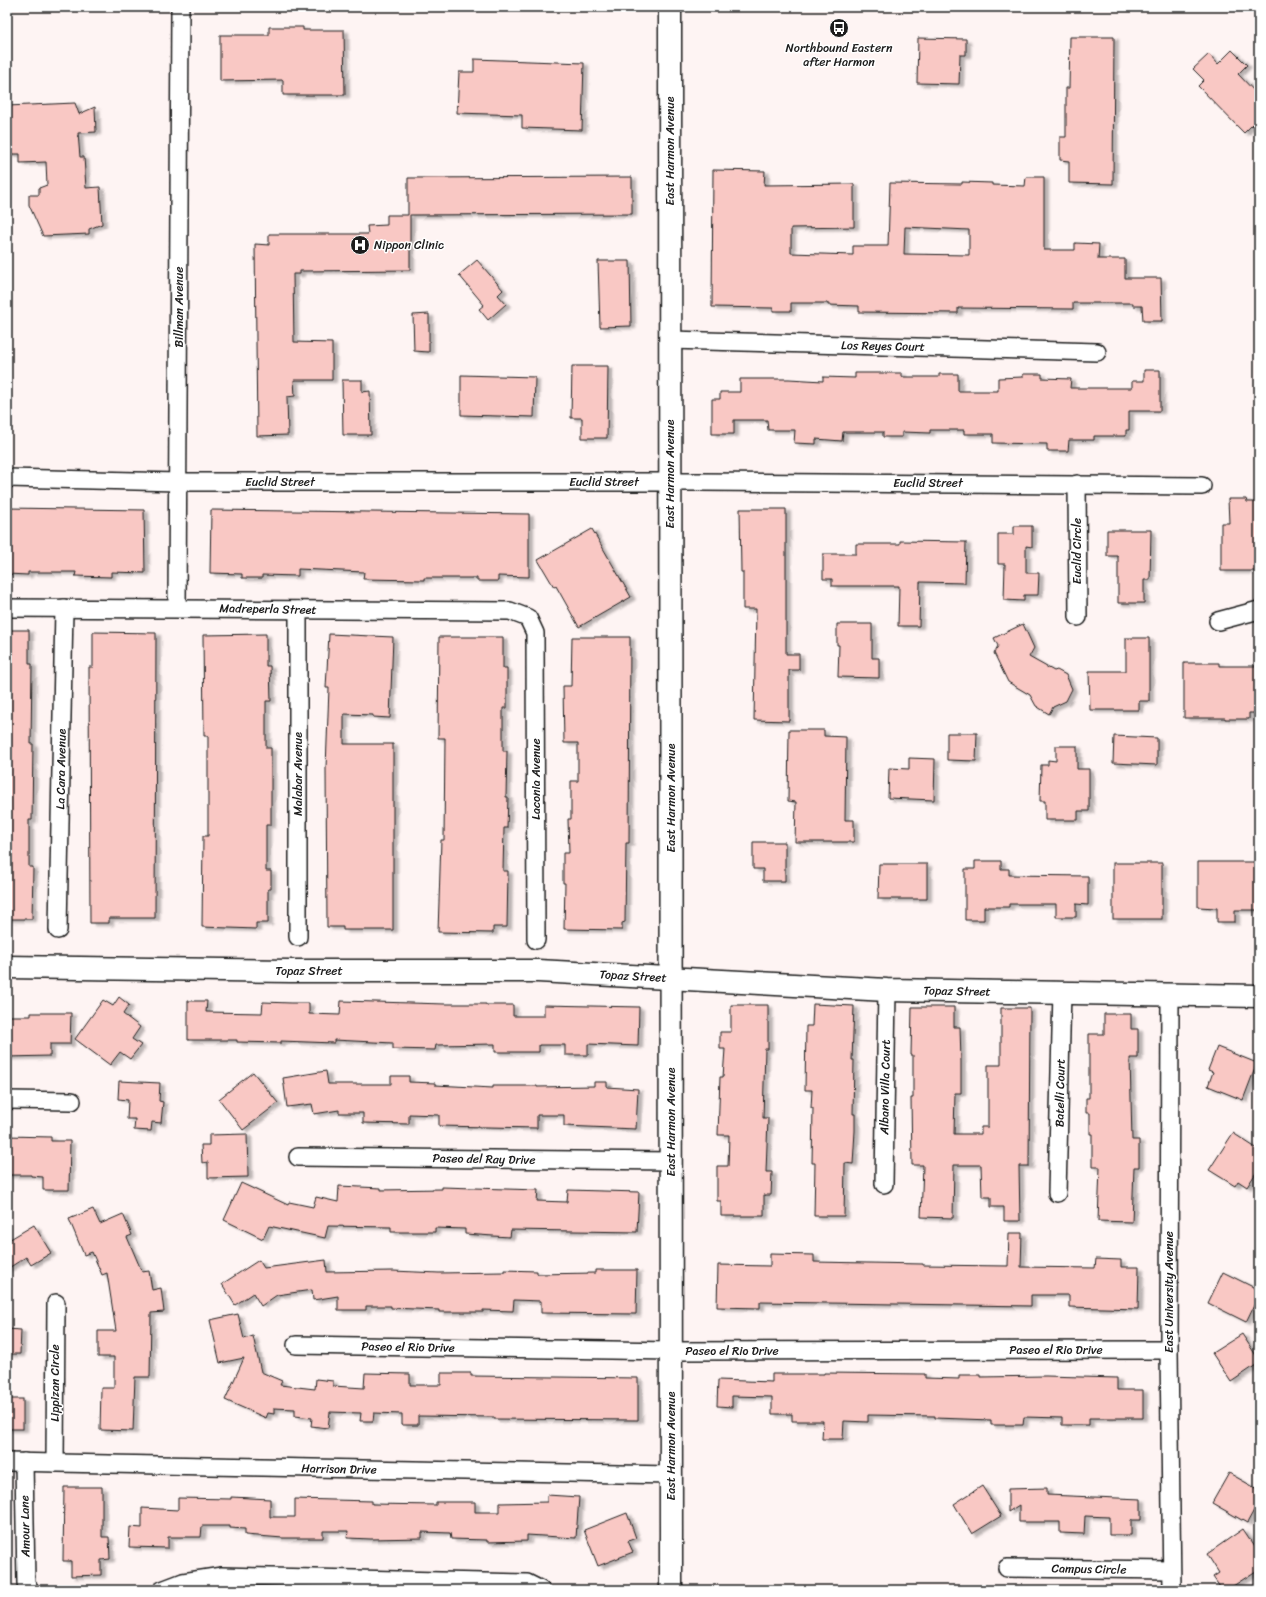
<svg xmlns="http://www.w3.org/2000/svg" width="1266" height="1597" font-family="Sriracha,sans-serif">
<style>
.building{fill:#f9c8c4;stroke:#1c1c1c;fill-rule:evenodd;filter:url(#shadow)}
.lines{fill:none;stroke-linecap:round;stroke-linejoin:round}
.street-casing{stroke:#1c1c1c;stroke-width:20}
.secondary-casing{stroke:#1c1c1c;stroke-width:25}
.street{stroke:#fff;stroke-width:17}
.secondary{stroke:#fff;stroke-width:22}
.labels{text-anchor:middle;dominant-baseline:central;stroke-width:3;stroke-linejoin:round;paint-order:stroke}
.poi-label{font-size:12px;fill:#1c1c1c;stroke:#fff}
.street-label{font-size:12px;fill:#1c1c1c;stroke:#fff}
</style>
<defs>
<filter id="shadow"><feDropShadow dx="4.5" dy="2.5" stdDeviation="1" flood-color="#0004"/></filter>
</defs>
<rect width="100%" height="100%" fill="#fef4f3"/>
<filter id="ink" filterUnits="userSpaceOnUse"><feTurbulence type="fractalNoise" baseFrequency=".025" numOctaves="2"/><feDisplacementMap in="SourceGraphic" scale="8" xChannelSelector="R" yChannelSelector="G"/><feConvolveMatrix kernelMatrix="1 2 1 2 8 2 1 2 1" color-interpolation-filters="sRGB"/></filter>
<g filter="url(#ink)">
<g class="building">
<polygon points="269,27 303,27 303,30 344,30 345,95 283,95 283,80 220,81 220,35 269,35"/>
<polygon points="1070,37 1114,37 1113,184 1069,183 1069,161 1060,160 1060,137 1066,137 1066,88 1069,88"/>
<polygon points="918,38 966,39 966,55 960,55 959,84 917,83"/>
<polygon points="1232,50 1247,65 1238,74 1259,96 1259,118 1244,133 1198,86 1204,80 1193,69 1209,54 1218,64"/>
<polygon points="474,59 584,63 582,130 522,128 522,115 457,113 459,72 474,72"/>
<polygon points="75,103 79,114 95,107 96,132 78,133 80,157 84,157 86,188 100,187 102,224 89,229 89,234 43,236 29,205 29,195 39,195 39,188 47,185 46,162 20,163 20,154 7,154 7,106"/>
<path d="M713 170 765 171 764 185 854 184V227L791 228V253L853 255V246H888L890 183 962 184V182L992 183V185L1025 186 1026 177H1044V250H1075V243L1099 244 1098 259H1125V278H1161L1162 321H1143L1142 306H1133V303H1073V309L958 308V313L859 312V306L828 305V303H791V311H773V308L712 307ZM905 227 969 230V255L904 254Z"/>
<polygon points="632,177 632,214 410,215 410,270 300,271 300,274 293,274 294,342 332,343 332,380 294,380 295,396 287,397 288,435 257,436 255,244 269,245 269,234 368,234 367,226 387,225 387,215 408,215 408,178"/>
<polygon points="477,260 503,290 498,295 506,304 488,320 479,309 484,305 459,275"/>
<polygon points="598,261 630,261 631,326 600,327"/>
<polygon points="429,314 429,352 414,351 413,315"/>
<polygon points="572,366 608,366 607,438 582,438 582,418 571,418"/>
<polygon points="1144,370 1160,370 1160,411 1129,411 1129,430 1126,430 1126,436 1094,436 1094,440 1069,440 1068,451 1047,451 1047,444 993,443 993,434 964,434 964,430 930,430 930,433 902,432 902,437 883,437 883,432 843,432 842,441 816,439 816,444 794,443 795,430 768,430 767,420 734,420 734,434 712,434 712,399 720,399 720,392 740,392 740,379 789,379 823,381 823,377 855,378 855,373 902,373 902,377 939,377 939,374 958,374 958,391 998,391 998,378 1023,377 1023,374 1042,374 1042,378 1071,379 1070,388 1132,388 1132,381 1144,381"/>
<polygon points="461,375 535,377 534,417 461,415"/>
<polygon points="342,380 362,380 362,392 370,391 371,435 343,435"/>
<polygon points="1228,499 1246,499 1247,502 1259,502 1259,571 1221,571 1221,523 1229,523"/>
<polygon points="7,508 144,510 145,573 111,572 111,577 75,576 76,572 28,572 28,575 7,574"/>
<polygon points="740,509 786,509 786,654 799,654 799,670 789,670 789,721 754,720 756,609 743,609 743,572 741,572"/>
<polygon points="211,510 529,514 529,577 498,576 498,581 477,581 477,578 424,578 424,580 363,579 364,572 298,569 298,576 262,575 262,578 242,578 242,574 210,573"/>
<polygon points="1014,526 1032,526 1032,547 1026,546 1026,573 1039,573 1038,595 1024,595 1024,601 1004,600 1005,564 998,564 998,534 1014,534"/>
<polygon points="592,529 631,597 579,627 556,586 554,587 538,560"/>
<polygon points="1107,530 1151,530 1150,580 1144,580 1144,603 1118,603 1118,556 1107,556"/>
<polygon points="900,541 966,542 965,583 920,582 919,626 898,626 899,586 832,586 832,579 823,579 823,554 856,554 856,544 900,544"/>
<polygon points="837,624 872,624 872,658 879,658 879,678 838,677 839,645 837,645"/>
<polygon points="1023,624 1034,648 1029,657 1054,671 1057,670 1066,675 1072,689 1066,701 1053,707 1049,714 1036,706 1030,695 1008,682 994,653 998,646 994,638"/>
<polygon points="7,630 29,630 29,664 32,664 31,744 33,744 32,820 29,820 29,867 33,867 32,919 7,919"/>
<polygon points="93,632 156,633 155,918 109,918 109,923 90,923 89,667 93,667"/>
<polygon points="266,634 266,666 270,666 271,701 266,701 266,748 271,748 271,825 266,825 266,871 271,871 271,889 268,889 268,923 256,923 256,929 202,927 203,836 208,836 208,736 204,736 203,635"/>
<polygon points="329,634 393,637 390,718 373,717 373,715 344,714 344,744 393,744 393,930 343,930 343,927 327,927 326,768 329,688 326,688"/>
<polygon points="439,637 503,637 503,668 507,668 507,708 503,708 503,751 507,751 506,797 508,797 507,828 504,828 503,871 508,871 507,927 493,927 493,933 438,932 441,840 444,840 445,738 438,738"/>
<polygon points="572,637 630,637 629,843 626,843 625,922 622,923 622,930 564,929 565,883 563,883 563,853 569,853 568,819 571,819 571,781 578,781 578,743 564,743 563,686 571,686"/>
<polygon points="1126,638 1149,638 1149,701 1139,701 1139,710 1090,710 1089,671 1126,671"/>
<polygon points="1184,663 1219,663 1219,666 1259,666 1259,713 1249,713 1249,719 1225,719 1225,718 1184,718"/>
<polygon points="789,730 824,730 824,736 846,737 845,820 854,820 854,842 795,842 796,802 788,801"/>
<polygon points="947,733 977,733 976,761 947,760"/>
<polygon points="1114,736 1157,738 1157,765 1113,763"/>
<polygon points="1056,746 1077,746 1077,769 1089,769 1089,811 1078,811 1078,820 1045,820 1045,801 1040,801 1041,765 1048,765 1048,760 1056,761"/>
<polygon points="909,758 935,759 934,800 888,798 889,768 909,769"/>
<polygon points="753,842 785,842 785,881 763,881 763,869 753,869"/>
<polygon points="975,861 1001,861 1001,869 1009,869 1009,875 1088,876 1088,905 1076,904 1076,917 1056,917 1056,904 1009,904 1009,907 984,907 984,920 965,920 965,869 975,869"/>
<polygon points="1198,862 1259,862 1259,910 1235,910 1235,922 1217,922 1217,908 1198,907"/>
<rect x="1113" y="863" width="49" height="56"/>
<polygon points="879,864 927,864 927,899 878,899"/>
<polygon points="119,997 129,1005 123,1014 140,1027 132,1039 141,1045 130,1059 120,1052 110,1065 75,1039 103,1000 113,1006"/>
<polygon points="188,1001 207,1001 206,1012 262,1013 263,1002 291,1003 309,1003 309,1014 340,1015 341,1001 445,1004 486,1004 486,1005 513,1005 513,1016 544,1016 544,1005 639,1007 638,1046 588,1044 588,1055 565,1055 565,1045 539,1045 539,1052 495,1052 495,1044 436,1045 435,1050 393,1049 393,1043 334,1040 334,1043 281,1041 281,1043 237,1042 237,1040 188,1040"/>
<polygon points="813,1004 854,1006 852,1060 854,1060 853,1114 855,1114 855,1131 853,1164 845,1163 844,1216 814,1216 815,1163 812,1163 813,1108 811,1108 812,1090 805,1090 806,1026 812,1026"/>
<polygon points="731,1005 768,1005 768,1049 765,1049 763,1118 768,1118 766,1172 772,1172 771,1195 764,1195 764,1216 721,1216 721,1201 717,1201 717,1166 728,1166 729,1135 718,1135 720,1077 723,1077 725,1049 720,1049 720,1032 731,1032"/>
<polygon points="912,1007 954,1007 954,1027 960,1027 961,1061 961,1093 955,1093 954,1134 981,1134 981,1127 988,1127 988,1065 1001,1065 1001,1008 1030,1008 1029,1166 1019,1166 1020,1221 1004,1221 1004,1207 991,1207 991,1197 982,1197 981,1165 954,1165 953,1218 921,1217 923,1165 912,1165 911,1098 913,1098 913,1055 911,1055"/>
<polygon points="31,1013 71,1013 70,1044 50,1044 50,1056 7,1057 7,1016 31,1016"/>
<polygon points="1104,1014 1131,1014 1131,1029 1138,1029 1138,1058 1130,1058 1132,1140 1139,1140 1139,1167 1134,1167 1132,1222 1098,1221 1100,1167 1092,1167 1092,1134 1090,1134 1090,1113 1086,1113 1086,1098 1089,1098 1089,1034 1104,1034"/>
<polygon points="1217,1047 1257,1063 1243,1100 1208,1086 1213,1072 1208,1070"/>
<polygon points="326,1071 328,1084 391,1084 391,1076 409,1076 409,1082 435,1083 435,1085 493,1088 493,1086 537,1086 537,1087 594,1086 594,1082 607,1082 607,1087 638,1089 636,1129 564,1126 564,1115 537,1115 537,1128 439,1126 439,1115 409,1114 409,1124 363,1123 363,1113 339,1113 339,1110 314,1114 312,1104 287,1107 283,1078"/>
<polygon points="253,1072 278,1103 243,1130 219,1099"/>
<polygon points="119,1081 160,1083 159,1101 163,1102 161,1123 152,1122 151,1131 134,1130 135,1119 127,1119 128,1100 118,1099"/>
<polygon points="1233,1133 1259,1150 1259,1168 1247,1187 1238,1181 1235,1186 1209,1170"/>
<polygon points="247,1134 248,1177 208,1178 208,1162 202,1163 201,1145 209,1145 209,1135"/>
<polygon points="7,1136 51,1137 51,1141 70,1141 69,1190 43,1190 43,1177 31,1176 31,1175 7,1175"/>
<polygon points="241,1183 288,1205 289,1202 313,1207 316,1197 338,1202 339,1186 381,1188 381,1190 442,1189 442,1187 538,1190 537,1201 567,1202 568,1190 639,1192 637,1232 511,1230 510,1237 493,1236 465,1234 465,1229 435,1228 435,1232 391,1232 391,1227 328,1226 325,1238 269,1226 263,1239 224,1220"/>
<polygon points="93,1209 100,1224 123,1214 132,1235 127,1237 142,1272 149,1271 152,1290 161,1288 164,1312 151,1313 150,1377 135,1377 133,1431 100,1430 101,1388 114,1388 114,1357 98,1357 98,1331 116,1331 107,1273 102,1275 92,1252 84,1255 69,1219"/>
<polygon points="34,1225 51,1253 31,1265 26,1257 7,1269 7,1241"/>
<polygon points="1009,1233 1022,1233 1021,1267 1095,1268 1096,1259 1121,1260 1121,1267 1139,1267 1138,1309 1069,1307 1069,1295 1031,1295 1031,1306 760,1302 760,1308 717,1307 718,1265 770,1266 770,1254 814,1255 814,1262 923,1264 923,1265 1008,1266"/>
<polygon points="259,1260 264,1268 326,1260 327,1272 393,1271 439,1273 504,1272 504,1270 537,1271 537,1274 595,1273 595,1270 637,1270 636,1314 541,1313 541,1301 514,1300 513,1311 483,1310 483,1312 439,1312 439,1310 391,1308 391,1306 366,1306 366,1310 338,1310 338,1296 313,1300 312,1290 277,1295 261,1306 253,1293 235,1305 222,1284"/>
<polygon points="1223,1272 1259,1290 1259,1295 1246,1322 1208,1303"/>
<polygon points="238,1314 244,1339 253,1336 261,1372 282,1381 280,1385 315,1389 316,1379 333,1381 333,1386 364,1388 365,1373 410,1374 410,1385 441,1385 441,1373 471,1373 471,1376 638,1378 638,1420 494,1419 494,1417 418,1416 418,1425 402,1425 402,1414 374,1413 373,1421 360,1421 361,1413 330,1412 328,1428 311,1426 312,1418 295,1416 295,1409 274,1408 274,1414 268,1413 266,1418 225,1400 244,1358 220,1363 210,1320"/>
<polygon points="7,1329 21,1330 20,1354 7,1354"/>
<polygon points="1242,1334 1259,1360 1259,1363 1231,1382 1212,1353"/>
<polygon points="824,1373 925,1374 925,1378 959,1379 959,1375 980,1375 980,1377 1046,1376 1117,1378 1117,1390 1143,1390 1143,1418 1089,1418 1089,1425 1062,1425 1062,1418 1024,1417 1023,1425 991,1425 991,1420 935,1418 935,1416 868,1415 868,1422 844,1421 843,1439 822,1439 823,1421 792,1421 792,1414 772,1414 772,1397 732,1396 732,1407 717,1406 718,1380 772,1382 772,1374 824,1374"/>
<rect x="7" y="1399" width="16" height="30"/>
<polygon points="1229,1473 1259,1490 1259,1501 1247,1523 1212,1503"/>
<polygon points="982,1486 1001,1516 972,1534 954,1504"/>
<polygon points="64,1487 102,1487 102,1537 109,1537 110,1559 101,1560 101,1575 71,1576 71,1561 63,1561"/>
<polygon points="1047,1488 1047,1495 1141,1499 1141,1520 1131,1520 1131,1535 1109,1535 1109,1517 1085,1516 1084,1534 1060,1533 1060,1522 1019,1522 1019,1505 1008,1512 1008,1489"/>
<polygon points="547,1495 579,1497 576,1538 527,1535 527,1541 487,1542 487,1540 451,1539 450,1533 422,1532 422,1538 371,1539 347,1538 348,1531 323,1531 323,1538 283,1538 245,1535 245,1529 230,1528 230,1526 202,1526 201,1537 168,1537 168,1548 129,1547 130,1527 142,1528 142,1508 178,1510 178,1498 231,1499 231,1497 270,1499 270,1517 295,1517 295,1499 372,1501 372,1504 436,1505 436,1502 475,1502 475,1512 500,1512 500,1503 547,1502"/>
<polygon points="627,1513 636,1538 628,1541 633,1552 598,1566 584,1530"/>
<polygon points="1243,1529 1259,1553 1259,1569 1227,1590 1222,1590 1213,1577 1219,1573 1207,1554"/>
</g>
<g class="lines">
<g class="street-casing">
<g id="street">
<polyline points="670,340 1097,352"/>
<polyline points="7,478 178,482 700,482 1202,486"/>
<polyline points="1077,484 1078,617"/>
<path d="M7 608C175 608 343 610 510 611L528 618 535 633 536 940"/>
<polyline points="177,608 180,7"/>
<polyline points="1218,621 1259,610"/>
<polyline points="58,930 64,608"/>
<polyline points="298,937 298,610"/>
<polyline points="1170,994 1169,1350 1172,1590"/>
<polyline points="7,1100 72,1101"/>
<polyline points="298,1157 671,1161"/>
<polyline points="884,1184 887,990"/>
<polyline points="1057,1193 1062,992"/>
<polyline points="296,1345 671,1351 1169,1350"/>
<polyline points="7,1462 671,1475"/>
<polyline points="24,1462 26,1583 30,1590"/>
<polyline points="55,1463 56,1303"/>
<polyline points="1007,1568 1171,1570"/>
<polyline points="162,1590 183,1582 222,1576 527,1583 541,1590"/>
</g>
</g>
<g class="secondary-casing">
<g id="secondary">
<polyline points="670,7 671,1590"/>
<polyline points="7,967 291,971 538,971 887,990 1259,996"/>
</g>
</g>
<use href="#street" class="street"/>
<use href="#secondary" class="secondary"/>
</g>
</g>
<defs>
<g id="bus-disc" transform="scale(1)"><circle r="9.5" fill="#1c1c1c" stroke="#fff"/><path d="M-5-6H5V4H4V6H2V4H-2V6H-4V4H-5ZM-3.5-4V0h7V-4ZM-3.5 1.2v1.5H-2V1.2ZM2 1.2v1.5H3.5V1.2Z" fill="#fff"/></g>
<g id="hospital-disc" transform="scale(1)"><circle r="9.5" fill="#1c1c1c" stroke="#fff"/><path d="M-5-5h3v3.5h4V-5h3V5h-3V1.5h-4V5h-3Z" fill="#fff"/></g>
</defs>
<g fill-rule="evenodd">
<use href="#bus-disc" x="839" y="28"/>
<use href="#hospital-disc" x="360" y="245"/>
</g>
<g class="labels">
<g class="poi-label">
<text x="839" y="48">Northbound Eastern<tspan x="839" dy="14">after Harmon</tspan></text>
<text x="374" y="245" text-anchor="start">Nippon Clinic</text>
</g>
<g class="street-label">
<text transform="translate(670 151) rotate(-90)">East Harmon Avenue</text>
<text transform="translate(179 307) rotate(-90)">Billman Avenue</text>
<text transform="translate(883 346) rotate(1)">Los Reyes Court</text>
<text transform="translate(670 474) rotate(-90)">East Harmon Avenue</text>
<text x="280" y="482">Euclid Street</text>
<text x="604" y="482">Euclid Street</text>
<text x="928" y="483">Euclid Street</text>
<text transform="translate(1077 551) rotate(-90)">Euclid Circle</text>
<text transform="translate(268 609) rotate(1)">Madreperla Street</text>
<text transform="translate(61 769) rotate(-89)">La Cara Avenue</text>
<text transform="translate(298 774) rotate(-90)">Malabar Avenue</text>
<text transform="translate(536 779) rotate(-90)">Laconia Avenue</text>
<text transform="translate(671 798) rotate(-90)">East Harmon Avenue</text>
<text x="309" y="971">Topaz Street</text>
<text transform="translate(633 976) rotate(3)">Topaz Street</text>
<text transform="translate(957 991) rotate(1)">Topaz Street</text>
<text transform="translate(885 1087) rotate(-89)">Albano Villa Court</text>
<text transform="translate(1060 1093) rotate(-89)">Batelli Court</text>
<text transform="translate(671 1122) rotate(-90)">East Harmon Avenue</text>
<text transform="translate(484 1159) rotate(1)">Paseo del Ray Drive</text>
<text transform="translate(1169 1292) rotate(-90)">East University Avenue</text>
<text transform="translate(408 1347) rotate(1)">Paseo el Rio Drive</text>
<text x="1056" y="1350">Paseo el Rio Drive</text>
<text x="732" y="1351">Paseo el Rio Drive</text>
<text transform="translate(55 1383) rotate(-90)">Lippizan Circle</text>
<text transform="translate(671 1446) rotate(-90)">East Harmon Avenue</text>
<text transform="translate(339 1469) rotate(1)">Harrison Drive</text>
<text transform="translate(25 1526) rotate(-91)">Amour Lane</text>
<text transform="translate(1089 1569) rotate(1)">Campus Circle</text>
</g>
</g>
<rect width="1266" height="1597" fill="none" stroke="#fff" stroke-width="24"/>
<rect x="12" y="12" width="1242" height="1573" fill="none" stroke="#1c1c1c" stroke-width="1.5" filter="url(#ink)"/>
</svg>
